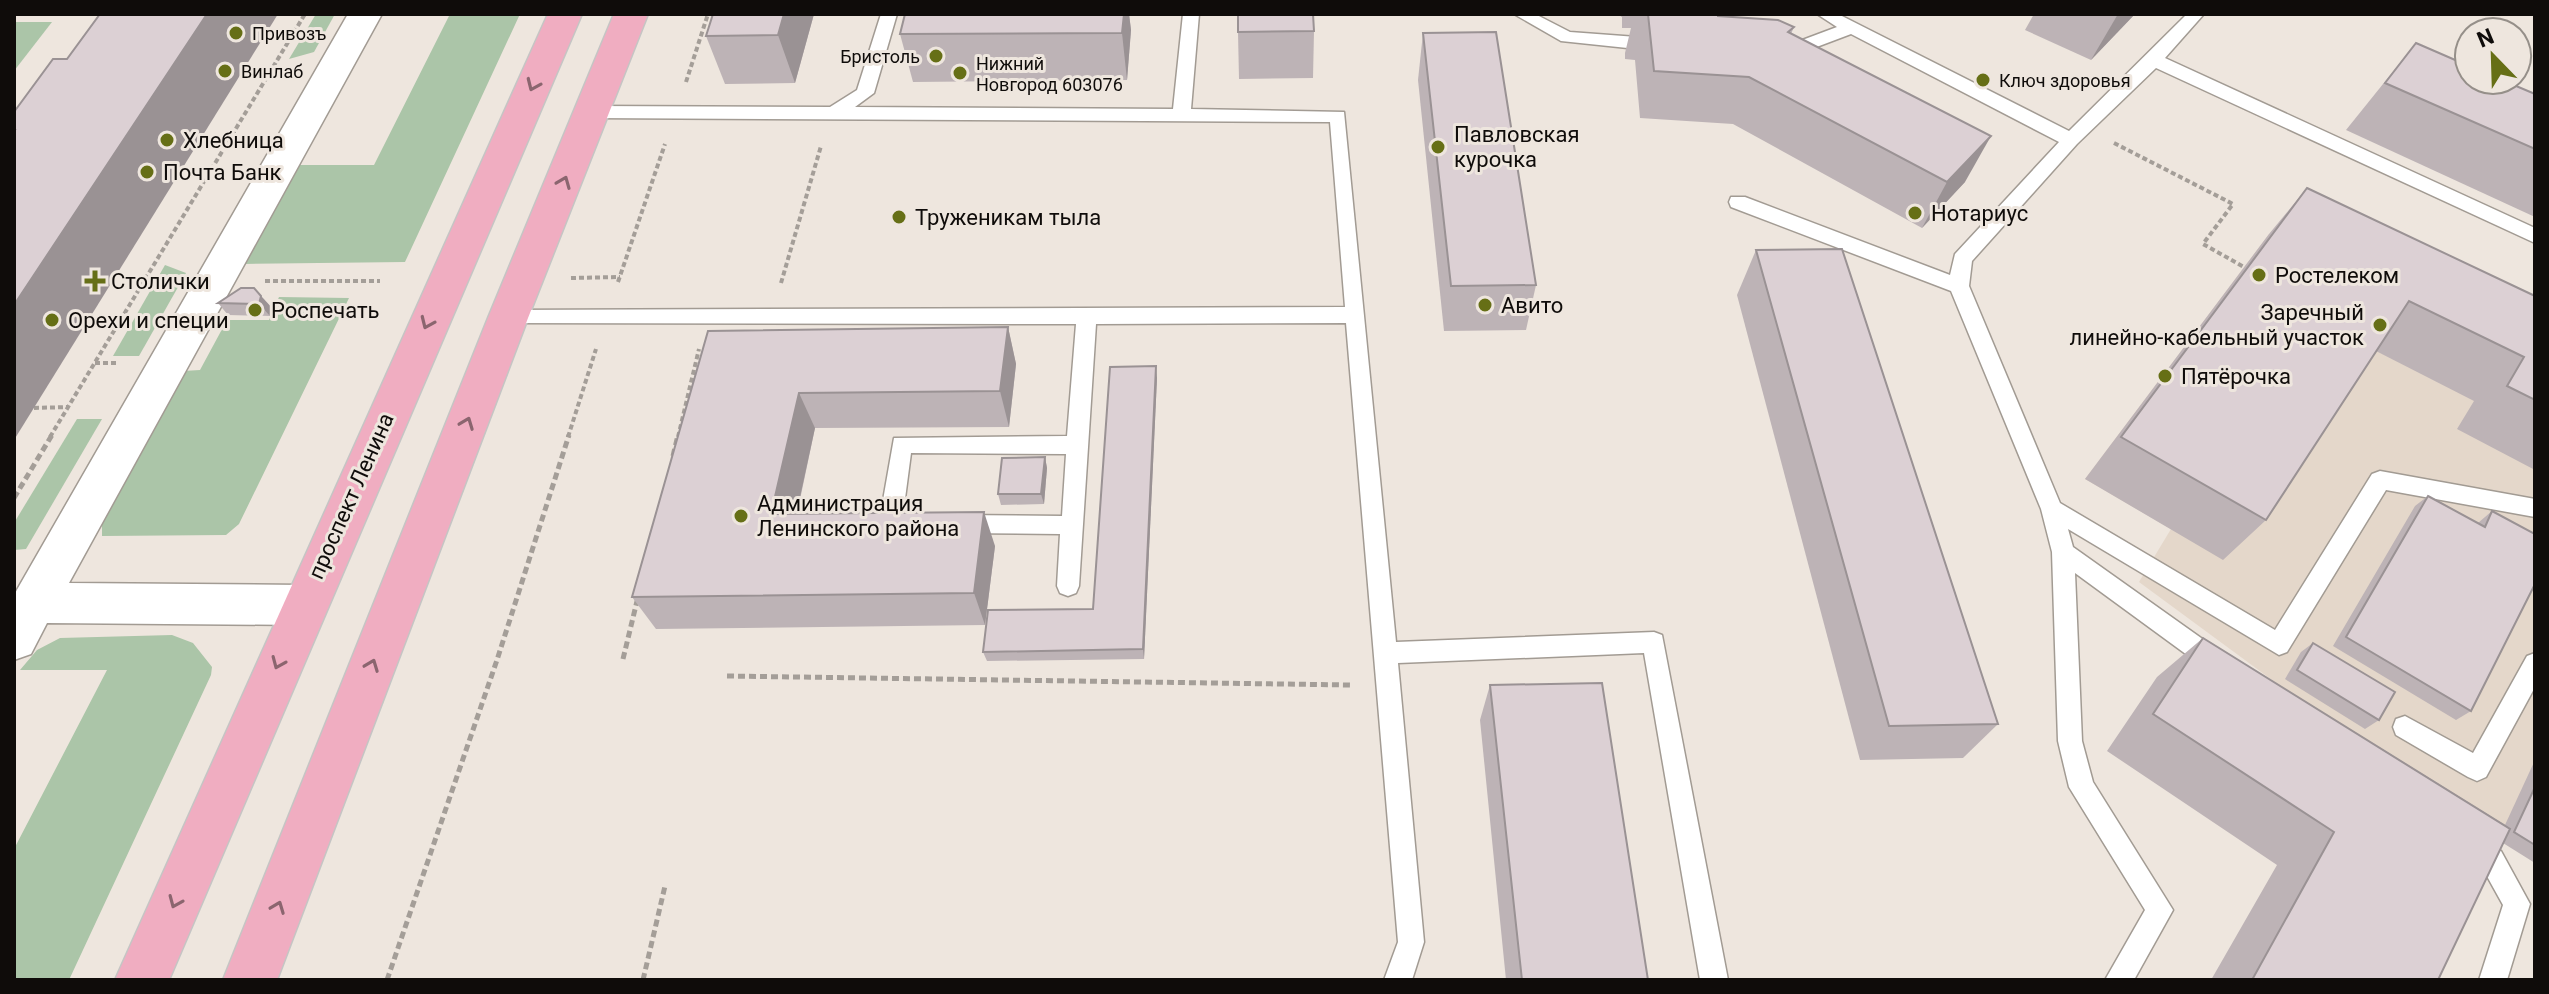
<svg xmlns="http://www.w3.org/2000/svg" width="2549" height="994" font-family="Roboto,sans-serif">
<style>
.built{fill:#e4d7ca}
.green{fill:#abc5a8}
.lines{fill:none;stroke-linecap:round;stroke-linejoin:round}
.lane-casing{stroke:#a29b93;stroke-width:3}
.street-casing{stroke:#a29b93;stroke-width:3}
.primary-casing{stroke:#c5c5c4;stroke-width:3}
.path-far1{stroke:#a49e98;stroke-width:4;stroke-dasharray:5 3;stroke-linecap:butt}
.path{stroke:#a49e98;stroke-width:5;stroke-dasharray:7 4;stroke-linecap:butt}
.lane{fill:#fff;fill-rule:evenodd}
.street{fill:#fff;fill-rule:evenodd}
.primary{fill:#f0adc1;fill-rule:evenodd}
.wall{fill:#bdb3b6}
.shaded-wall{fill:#9a9294}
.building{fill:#dcd0d4;stroke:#9a9294;stroke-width:2}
.oneway{stroke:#8b656f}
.poi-dot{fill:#666f16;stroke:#eee6de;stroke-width:3}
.labels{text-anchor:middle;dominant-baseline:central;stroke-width:6;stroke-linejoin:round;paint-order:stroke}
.far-poi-label{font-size:18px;fill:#0f0c0a;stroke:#eee6de;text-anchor:start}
.poi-label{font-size:22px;fill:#0f0c0a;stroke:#eee6de;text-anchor:start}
.street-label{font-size:22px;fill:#0f0c0a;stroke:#eee6de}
</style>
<rect width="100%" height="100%" fill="#eee6de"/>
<polygon class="built" points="2269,234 2311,254 2535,321 2535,863 2352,739 2139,582 2171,529 2085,479"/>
<g class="green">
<polygon points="316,14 335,14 314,52 289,59"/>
<polygon points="450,14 520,14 405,262 243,264 297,165 374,165"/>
<polygon points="14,22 52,22 14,71"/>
<polygon points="165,265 186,273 139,356 113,356"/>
<polygon points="279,297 349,298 239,524 226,535 102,536 102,520 183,371 200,370 227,320 269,320"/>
<polygon points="77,419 102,419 26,549 14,550 14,523"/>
<polygon points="172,635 193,643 212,667 211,675 69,980 14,980 14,849 107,670 20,670 37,650 60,638"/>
</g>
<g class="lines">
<g class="lane-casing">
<g id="lane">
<path d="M881 14H897L874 93 855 107 1173 109 1183 14H1199L1191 109 1344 112 1396 642 1654 632 1662 635 1728 980H1700L1644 653 1398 663 1424 942 1412 980H1384L1398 942 1346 323 1096 324 1079 586 1076 593 1068 596 1060 593 1057 586 1060 534 957 533 949 531 946 524 949 517 957 515 1062 516 1066 454 911 453 903 514 915 516 918 523 915 530C904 533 893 533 882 530L879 523 894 438 1067 436 1076 324 501 323 498 318 508 310 1345 307 1330 122 592 118 583 112 592 106 830 107 857 90Z"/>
<polygon points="1514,14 1535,14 1570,32 1637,37 1646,43 1637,49 1561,41"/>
<polygon points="1817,14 1838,14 2069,131 2187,14 2204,14 2165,58 2535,228 2535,243 2156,68 2077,144 1972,261 1969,286 2060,503 2275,630 2372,474 2380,471 2535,499 2535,517 2386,490 2287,652 2279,655 2068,529 2073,547 2225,655 2229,663 2225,671 2217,674 2209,671 2075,573 2082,741 2093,782 2173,910 2134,980 2105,980 2145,910 2069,787 2058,741 2052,552 2041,509 1951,291 1731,207 1729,202 1731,197 1745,197 1950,275 1955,254 2059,142 1851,34 1790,57 1775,54 1775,46 1789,45 1837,27"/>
<polygon points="2535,653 2535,687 2486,777 2477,781 2468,777 2396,735 2393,727 2396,719 2405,716 2473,753 2527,656"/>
<polygon points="2472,834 2501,851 2530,904 2507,980 2479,980 2503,905 2483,869 2463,855 2459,846 2463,837"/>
</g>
</g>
<g class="street-casing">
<polygon id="street" points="348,14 382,14 69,583 303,585 319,591 326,605 319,619 303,625 47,623 31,654 14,660 14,595"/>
</g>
<g class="primary-casing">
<g id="primary">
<polygon points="548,14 582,14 169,980 115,980"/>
<polygon points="614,14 648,14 528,318 277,980 223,980 488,318"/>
</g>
</g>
<g class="path-far1">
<polyline points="686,82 708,14"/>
<polyline points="2114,143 2233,204 2203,244 2244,267"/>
<polyline points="571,278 620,277"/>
<polyline points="265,281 380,281"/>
<polyline points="618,282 665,144"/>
<polyline points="781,283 821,146"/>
<polyline points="95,363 117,363"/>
<polyline points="34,408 68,407"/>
<polyline points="50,437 305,14"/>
<polyline points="568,437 596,349"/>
<polyline points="678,437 699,349"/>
</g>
<g class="path">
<polyline points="673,456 678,435"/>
<polyline points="14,498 52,435"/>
<polyline points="623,659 638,597"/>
<polyline points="727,676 1350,685"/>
<polyline points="387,980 497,660 569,435"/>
<polyline points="643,980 665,886"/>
</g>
<use href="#lane" class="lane"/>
<use href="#street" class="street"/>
<use href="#primary" class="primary"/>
</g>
<g class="wall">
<polygon points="713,14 814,14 795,83 725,84 706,36"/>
<polygon points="905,14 1129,14 1131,30 1127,80 913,82 900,34"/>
<polygon points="1617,14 1718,14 1718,16 1794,27 1791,34 1965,182 1922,228 1733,124 1640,118 1635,60 1625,59 1625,53 1631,28 1622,28 1622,17"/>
<polygon points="2034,14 2135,14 2091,60 2025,30"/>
<polygon points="1314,31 1313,78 1239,79 1238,32"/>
<polygon points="1423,33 1536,285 1526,330 1444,331 1418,80"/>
<polygon points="2416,43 2535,94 2535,217 2346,130"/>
<polygon points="2307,188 2535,296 2535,470 2457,429 2474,401 2376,351 2266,520 2223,560 2085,479 2269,234"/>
<polygon points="1756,250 1998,724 1963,758 1860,760 1737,295"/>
<polygon points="261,296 272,308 270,316 228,315 218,303"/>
<polygon points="1008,327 1016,364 1009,427 815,428 797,514 995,546 985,625 656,629 632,597 708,331"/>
<polygon points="1157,378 1144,659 987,661 983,652 1093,609"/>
<polygon points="1045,457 1047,468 1044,504 1001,505 998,494"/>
<polygon points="2428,496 2478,523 2492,511 2471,711 2456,720 2333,646 2415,506"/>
<polygon points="2203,638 2505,825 2535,760 2535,863 2503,843 2438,980 2211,980 2277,865 2107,751 2157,677"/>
<polygon points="2313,643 2379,720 2365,729 2285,679 2301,652"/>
<polygon points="1490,685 1648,980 1506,980 1480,720"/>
</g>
<g class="shaded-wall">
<polygon points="207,14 278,14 14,440 14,305"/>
<polygon points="784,14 814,14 795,83 778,35"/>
<polygon points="1124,14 1129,14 1131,30 1127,80 1122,33"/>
<polygon points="2118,14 2135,14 2091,60"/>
<polygon points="1991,136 1965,182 1922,228 1947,182"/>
<polygon points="261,296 272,308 270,316 259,304"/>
<polygon points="1008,327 1016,364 1009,427 1000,391"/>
<polygon points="1156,366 1157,378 1144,659 1143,649"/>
<polygon points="799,393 815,428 789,548 771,514"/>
<polygon points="1045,457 1047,468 1044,504 1041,494"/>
<polygon points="984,512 995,546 985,625 974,593"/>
</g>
<g class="building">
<polygon points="100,14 207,14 14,305 14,132 15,130 14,130 14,112 53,59 67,59"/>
<polygon points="713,14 784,14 778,35 706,36"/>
<polygon points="905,14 1124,14 1122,33 900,34"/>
<polygon points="1238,14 1313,14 1314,31 1238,32"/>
<polygon points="1648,14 1718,14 1718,16 1778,20 1794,27 1788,32 1991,136 1947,182 1749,77 1654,71"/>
<polygon points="1496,32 1536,285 1451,286 1423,33"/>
<polygon points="2416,43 2469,66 2469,80 2502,80 2535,94 2535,149 2385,83"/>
<polygon points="2307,188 2535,296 2535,400 2507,386 2524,357 2409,301 2266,520 2121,437"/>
<polygon points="1842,249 1998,724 1889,726 1756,250"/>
<polygon points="241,288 254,288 261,296 259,304 218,303"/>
<polygon points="1008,327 1000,391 799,393 771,514 984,512 974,593 632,597 708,331"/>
<polygon points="1156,366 1143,649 983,652 988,610 1093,609 1110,367"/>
<polygon points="1045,457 1041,494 998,494 1002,458"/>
<polygon points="2428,496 2485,527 2492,511 2535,534 2535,584 2471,711 2346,637"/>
<polygon points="2203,638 2510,829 2438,980 2252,980 2334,832 2153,714"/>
<polygon points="2313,643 2395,692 2379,720 2297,670"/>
<polygon points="1602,683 1648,980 1522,980 1490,685"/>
<polygon points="2535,787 2535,845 2514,832"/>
</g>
<defs><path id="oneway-chevron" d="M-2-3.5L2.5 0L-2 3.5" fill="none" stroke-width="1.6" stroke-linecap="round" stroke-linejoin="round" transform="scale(2)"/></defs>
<g class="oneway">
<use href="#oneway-chevron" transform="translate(533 85) rotate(114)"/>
<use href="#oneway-chevron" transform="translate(564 182) rotate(-68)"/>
<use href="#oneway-chevron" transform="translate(427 323) rotate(114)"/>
<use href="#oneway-chevron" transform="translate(467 423) rotate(-69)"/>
<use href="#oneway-chevron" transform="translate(278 663) rotate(113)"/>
<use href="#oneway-chevron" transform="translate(372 665) rotate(-69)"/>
<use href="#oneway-chevron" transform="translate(175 902) rotate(113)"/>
<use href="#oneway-chevron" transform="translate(278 907) rotate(-69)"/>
</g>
<g class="poi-dot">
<circle cx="236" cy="33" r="8"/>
<circle cx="936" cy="56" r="8"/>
<circle cx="225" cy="71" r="8"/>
<circle cx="960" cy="73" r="8"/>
<circle cx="1983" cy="80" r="8"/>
<circle cx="167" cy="140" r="8"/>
<circle cx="1438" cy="147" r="8"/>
<circle cx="147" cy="172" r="8"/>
<circle cx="1915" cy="213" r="8"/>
<circle cx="899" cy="217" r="8"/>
<circle cx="2259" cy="275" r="8"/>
<path d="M91 269h8v8h8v8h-8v8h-8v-8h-8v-8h8z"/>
<circle cx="1485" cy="305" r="8"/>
<circle cx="255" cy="310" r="8"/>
<circle cx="52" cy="320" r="8"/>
<circle cx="2380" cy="325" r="8"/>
<circle cx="2165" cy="376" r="8"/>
<circle cx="741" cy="516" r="8"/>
</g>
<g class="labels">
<g class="far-poi-label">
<text x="252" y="33">Привозъ</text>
<text x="920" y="56" text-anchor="end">Бристоль</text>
<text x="976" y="63">Нижний<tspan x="976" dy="21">Новгород 603076</tspan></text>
<text x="241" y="71">Винлаб</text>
<text x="1999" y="80">Ключ здоровья</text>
</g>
<g class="poi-label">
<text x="1454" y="134">Павловская<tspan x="1454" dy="25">курочка</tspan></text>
<text x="183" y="140">Хлебница</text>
<text x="163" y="172">Почта Банк</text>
<text x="1931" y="213">Нотариус</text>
<text x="915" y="217">Труженикам тыла</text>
<text x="2275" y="275">Ростелеком</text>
<text x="111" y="281">Столички</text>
<text x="1501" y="305">Авито</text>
<text x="271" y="310">Роспечать</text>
<text x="2364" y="312" text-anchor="end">Заречный<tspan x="2364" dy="25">линейно-кабельный участок</tspan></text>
<text x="68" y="320">Орехи и специи</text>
<text x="2181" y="376">Пятёрочка</text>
<text x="757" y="503">Администрация<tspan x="757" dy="25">Ленинского района</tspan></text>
</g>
<g class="street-label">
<text transform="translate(351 496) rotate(-66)">проспект Ленина</text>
</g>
</g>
<rect width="2549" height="994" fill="none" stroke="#0f0c0a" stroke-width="32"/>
<g transform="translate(2493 56) rotate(337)"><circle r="38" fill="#eee6de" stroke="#958f89" stroke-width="2"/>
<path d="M0-6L14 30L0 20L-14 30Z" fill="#666f16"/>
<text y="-12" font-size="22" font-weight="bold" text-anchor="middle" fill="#0f0c0a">N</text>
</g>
</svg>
